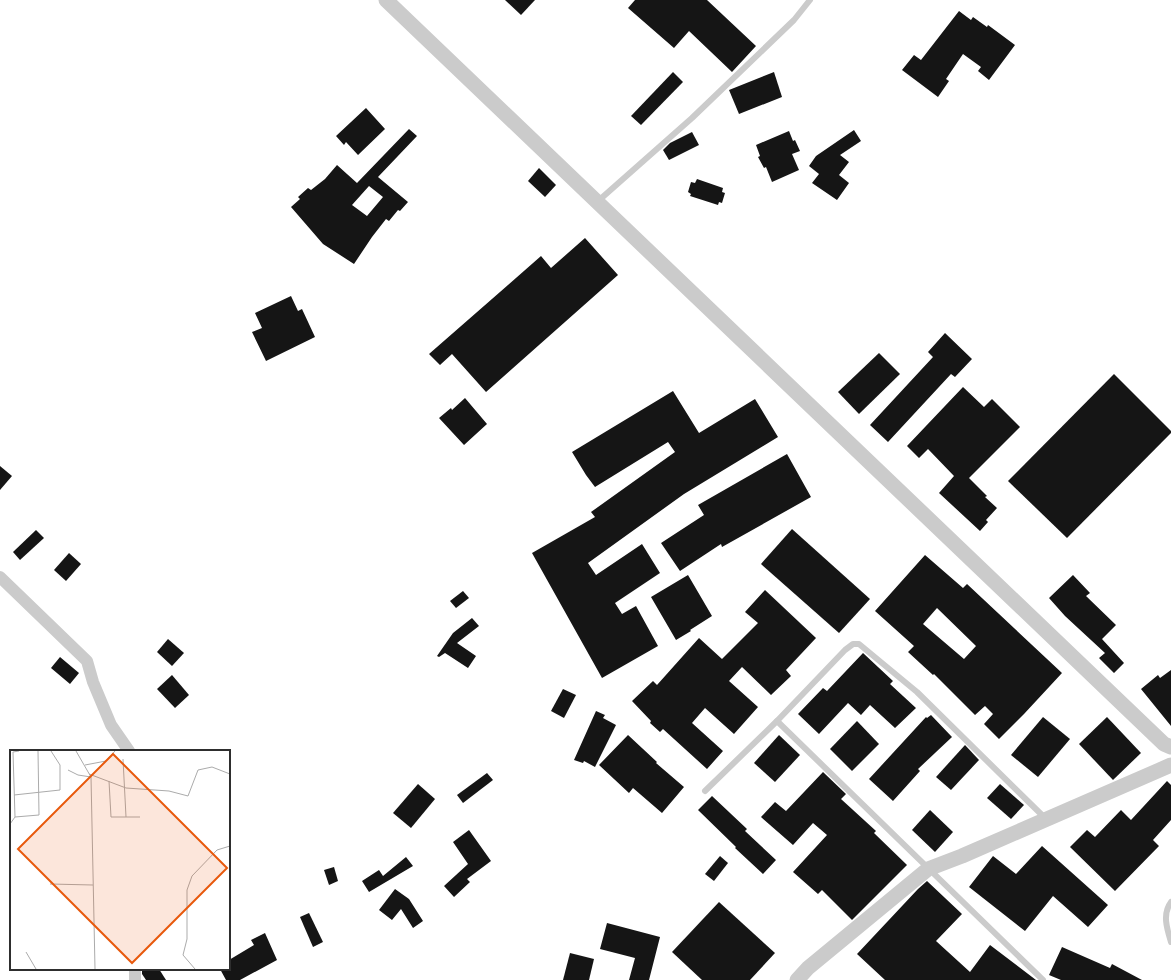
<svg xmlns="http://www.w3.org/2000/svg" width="1171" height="980" font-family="'Asap Condensed',sans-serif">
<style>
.building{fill:#151515;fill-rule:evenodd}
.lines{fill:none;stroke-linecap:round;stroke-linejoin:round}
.service{stroke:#cbcbcb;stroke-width:6}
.minor{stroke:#cbcbcb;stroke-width:12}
.tertiary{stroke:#cbcbcb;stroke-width:15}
.inset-road{fill:none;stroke:#ababab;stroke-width:1}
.view{fill:#e8590c;fill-opacity:0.15;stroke:#e8590c;stroke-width:2}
.inset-edge{fill:none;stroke:#2e2e2e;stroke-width:2}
</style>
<rect width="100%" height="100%" fill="#fff"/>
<g class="building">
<polygon points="505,0 535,0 521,15"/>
<polygon points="635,0 707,0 756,46 732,72 689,31 674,48 628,8"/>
<polygon points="959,11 971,20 973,17 987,27 988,25 1015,45 989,80 978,71 981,67 963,54 946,79 949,81 938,97 902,70 914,55 921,60"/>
<polygon points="673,72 683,82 641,125 631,116"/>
<polygon points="774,72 782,97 739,114 729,90"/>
<polygon points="366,108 385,129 358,155 346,142 344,145 336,136"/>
<path d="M409 129 417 136 378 177 408 202 400 211 398 210 389 221 386 219 372 237 354 264 323 244 291 207 300 199 298 197 308 188 311 190 325 179 337 165 357 183ZM369 186 383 197 367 216 352 205Z"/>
<polygon points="854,130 861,141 840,155 849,162 839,175 849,183 837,200 812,183 819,174 809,166 816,156"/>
<polygon points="789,131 793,141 795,140 800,151 792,154 799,170 772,182 766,167 764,168 758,157 760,156 756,145"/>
<polygon points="692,132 699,145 669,160 663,150 670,143"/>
<polygon points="539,168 556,185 545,197 528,181"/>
<polygon points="697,179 723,188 722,192 725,193 722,203 719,202 718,205 690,196 691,194 688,192 691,182 695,183"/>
<polygon points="585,238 618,275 486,392 452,354 440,365 429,354 541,256 551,268"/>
<polygon points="291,296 298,311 302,309 315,337 266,361 252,332 262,328 255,313"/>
<polygon points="945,333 972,359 955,377 951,374 888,442 870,425 933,357 928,352"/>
<polygon points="879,353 900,374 859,414 838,392"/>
<polygon points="1114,374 1171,431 1171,433 1067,538 1008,481"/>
<polygon points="963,387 984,407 992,399 1020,427 969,478 987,496 985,497 997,508 986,520 988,522 980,531 939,493 954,476 928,449 919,458 907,446"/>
<polygon points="673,391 699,433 755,399 778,437 684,494 588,563 596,575 642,544 660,573 615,603 622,614 636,606 658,646 602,678 532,553 595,517 591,512 675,452 668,442 595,487 586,475 572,452"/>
<polygon points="465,398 487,424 464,445 439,418 451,408 452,410"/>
<polygon points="787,454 811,497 722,547 721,544 680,571 661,543 704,515 698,505"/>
<polygon points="0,466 12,476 0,490"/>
<polygon points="792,529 870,599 839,633 761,564"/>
<polygon points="36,530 44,538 20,560 13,552"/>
<polygon points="69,553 81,564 66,581 54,570"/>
<path d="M925 555 963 588 967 584 1062 673 1024 714 999 739 984 724 993 714 985 706 975 715 934 674 933 675 908 652 914 646 875 611ZM937 608 976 646 964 659 923 624Z"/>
<polygon points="688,575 712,616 690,630 691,631 676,640 651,597"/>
<polygon points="1073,575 1090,593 1086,596 1116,625 1102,639 1124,663 1114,673 1099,658 1105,653 1065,616 1049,598"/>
<polygon points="765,590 816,638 786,670 791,676 771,695 742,667 729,681 758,707 734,734 705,708 692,723 723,751 707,769 663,729 660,732 650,723 651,721 632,701 653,681 657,685 699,638 722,659 758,623 745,612"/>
<polygon points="463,591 469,598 456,608 450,601"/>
<polygon points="472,618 479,626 457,643 476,656 468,668 445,653 439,657 437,656 453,633"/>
<polygon points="168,639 184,653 172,666 157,652"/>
<polygon points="863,653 893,681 890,684 916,708 895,728 870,705 861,715 848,703 819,734 798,714 823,688 827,691"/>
<polygon points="60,657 79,673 70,684 51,668"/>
<polygon points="1171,670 1171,726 1141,689 1158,675 1160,678"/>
<polygon points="172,675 189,695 175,708 157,689"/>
<polygon points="563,689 576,695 564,718 551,711"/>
<polygon points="596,711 605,715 603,718 616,725 595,767 584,761 583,763 574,760"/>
<polygon points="931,715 952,737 918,769 920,771 893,801 869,779 926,717 927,718"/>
<polygon points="1043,717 1070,739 1038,777 1011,755"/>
<polygon points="1107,717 1141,753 1113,780 1079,744"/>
<polygon points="857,721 879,744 852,771 830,749"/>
<polygon points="628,735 657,762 656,763 684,787 662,813 633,788 629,793 599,765"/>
<polygon points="779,735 800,755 775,782 754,763"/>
<polygon points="965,745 979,760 951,790 936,777"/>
<polygon points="823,772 846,794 841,799 876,831 874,833 907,865 852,920 822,890 818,894 793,872 827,835 813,823 793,845 761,817 775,802 786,811"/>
<polygon points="487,773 493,780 463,803 457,795"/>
<polygon points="1167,781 1171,785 1171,820 1153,840 1159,846 1115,891 1070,847 1087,830 1095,837 1121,810 1131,820"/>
<polygon points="418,784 435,799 411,828 393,813"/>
<polygon points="1000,784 1024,805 1011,819 987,798"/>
<polygon points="712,796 747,829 745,831 776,860 763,874 735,848 736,847 698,810"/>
<polygon points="930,810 953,832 935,852 912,830"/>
<polygon points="469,830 491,861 467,879 470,882 454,897 444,886 468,864 453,842"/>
<polygon points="1042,846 1108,905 1088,927 1053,896 1025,931 969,887 993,856 1016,874"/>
<polygon points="720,856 728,863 714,881 705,874"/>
<polygon points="406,857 413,866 369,892 362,881 379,870 383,876"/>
<polygon points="334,867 338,881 329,885 324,870"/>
<polygon points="927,881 962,914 936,941 970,972 990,945 1036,980 885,980 857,954 918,889"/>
<polygon points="395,889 409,899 423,921 413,928 401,909 392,920 379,910"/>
<polygon points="719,902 775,953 750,980 702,980 672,952"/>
<polygon points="309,913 323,942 313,947 300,917"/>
<polygon points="607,923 660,937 649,980 629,980 635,958 600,949"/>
<polygon points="265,933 277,960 240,980 226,980 220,969 229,969 229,960 254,945 251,940"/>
<polygon points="1062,947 1110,968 1112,964 1142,980 1061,980 1049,975"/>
<polygon points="570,953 594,959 589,980 563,980"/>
<polygon points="142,969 159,969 166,980 146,980 142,974"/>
</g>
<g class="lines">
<g class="service">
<polyline points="597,202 692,118 794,20 810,0"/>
<polyline points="777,721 1043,980"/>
<polyline points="705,791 777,721 845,650 853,644 859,644 917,692 1045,818"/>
<path d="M1171 902C1162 914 1167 929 1171 942"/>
</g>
<g class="minor">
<polyline points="0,577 87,661 93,682 111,725 129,751"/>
<polyline points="135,969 135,980"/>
</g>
<g class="tertiary">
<polyline points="386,0 1164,744 1171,747"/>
<polyline points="797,980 808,968 928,869 962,856 1171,765"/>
</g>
</g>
<g transform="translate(10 750)">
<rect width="220" height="220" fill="#fff"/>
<path class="inset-road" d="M66 1 81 27 85 219M113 9 116 67M75 15 96 11 105 1M58 20 68 25 81 27M79 24 116 38 159 41 178 46 188 20 202 17 220 24M99 31 101 67H130M4 45 50 40V15L41 1M5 67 29 65 28 1M0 74 5 67 3 2 9 1M40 134 83 135M16 202 26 219M185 219 173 205 177 189V140L182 126 207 100 220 96"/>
<path class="view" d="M103 4 217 118 122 213 8 99Z"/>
<rect width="220" height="220" class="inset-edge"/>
</g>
</svg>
